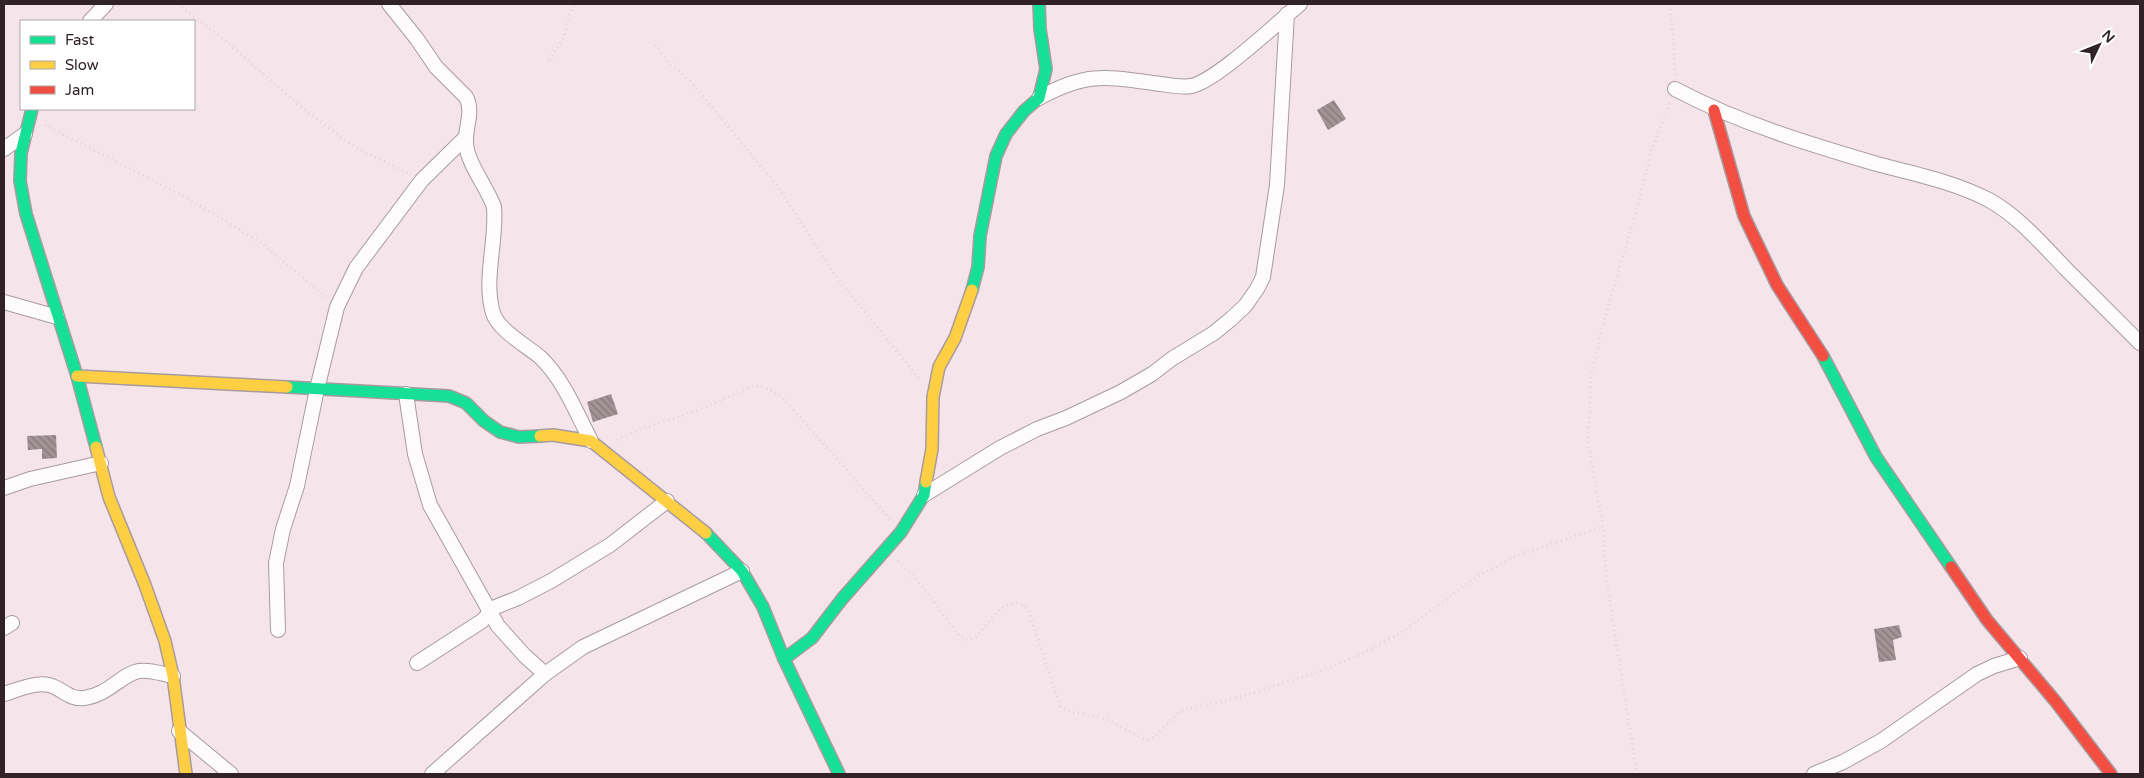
<svg xmlns="http://www.w3.org/2000/svg" width="2144" height="778" font-family="'Varela Round',sans-serif">
<style>
.building{fill:url(#building-back-hatch)}
.lines{fill:none;stroke-linecap:round;stroke-linejoin:round}
.street-casing{stroke:#a89ba0;stroke-width:16}
.fast-casing{stroke:#a89ba0;stroke-width:14}
.slow-casing{stroke:#a89ba0;stroke-width:14}
.jam-casing{stroke:#a89ba0;stroke-width:14}
.path{stroke:#dcd7d9;stroke-width:3;stroke-dasharray:1 4;stroke-linecap:butt}
.street{stroke:#fefbfc;stroke-width:14}
.fast{stroke:#16e098;stroke-width:11}
.slow{stroke:#ffcf43;stroke-width:11}
.jam{stroke:#f24e42;stroke-width:11}
</style>
<defs>
<pattern id="building-back-hatch" width="6" height="6" patternUnits="userSpaceOnUse" patternTransform="scale(1.25)"><rect width="6" height="6" fill="#a19396"/><path d="M-1 5l2 2M0 0l6 6M5-1l2 2" fill="none" stroke="#84787a"/></pattern>
</defs>
<rect width="100%" height="100%" fill="#f5e5eb"/>
<g class="building">
<polygon points="1334,100 1346,119 1328,130 1317,110"/>
<polygon points="611,394 618,414 593,422 587,402"/>
<polygon points="56,435 57,458 42,459 42,449 28,450 27,436"/>
<polygon points="1899,625 1902,637 1893,640 1896,660 1879,662 1874,629"/>
</g>
<g class="lines">
<g class="street-casing">
<g id="street">
<path d="M389 4 417 39 436 67 466 97C474 111 465 127 466 143 467 163 487 187 494 207 497 242 483 279 493 313 498 330 527 346 540 357 564 380 576 412 591 441"/>
<polyline points="90,21 106,4"/>
<path d="M1675 89C1739 123 1809 144 1877 164 1915 174 1954 182 1989 200 2018 216 2042 244 2065 268 2090 293 2115 318 2140 343"/>
<path d="M1039 98C1085 73 1103 76 1153 83 1164 84 1179 88 1191 86 1215 82 1278 22 1300 4"/>
<polyline points="4,149 25,134"/>
<polyline points="4,302 57,317"/>
<polyline points="406,394 415,454 430,505 498,626 525,656 545,674"/>
<polyline points="4,488 30,479 101,463"/>
<polyline points="924,495 1000,448 1037,429 1066,418 1121,392 1152,374 1173,358 1214,333 1231,319 1245,306 1257,289 1263,277 1277,185 1287,14"/>
<polyline points="488,610 518,598 551,581 610,545 667,501"/>
<polyline points="4,628 12,623"/>
<polyline points="278,630 276,563 283,529 297,486 317,389 337,307 356,268 422,180 466,137"/>
<polyline points="417,663 482,621 490,613"/>
<path d="M4 694C17 690 35 682 49 685 62 688 69 700 84 698 109 695 121 674 139 671 150 669 162 674 173 676"/>
<polyline points="179,731 231,774"/>
<polyline points="432,774 545,674 583,647 742,571"/>
<polyline points="1814,774 1843,762 1881,741 1977,674 1994,666 2020,658"/>
</g>
</g>
<g class="fast-casing">
<g id="fast">
<polyline points="32,109 21,153 20,181 26,214 77,376 96,447"/>
<polyline points="972,290 978,267 980,236 996,156 1006,134 1024,111 1039,98 1046,69 1040,29 1039,4"/>
<polyline points="1823,356 1876,457 1951,567"/>
<polyline points="287,387 449,396 466,403 484,421 500,432 519,437 540,436"/>
<polyline points="706,533 742,571 763,607 784,659 839,774"/>
<polyline points="784,659 812,638 842,599 901,532 924,495 926,482"/>
</g>
</g>
<g class="slow-casing">
<g id="slow">
<polyline points="77,376 287,387"/>
<polyline points="540,436 553,435 591,441 706,533"/>
<polyline points="96,447 109,497 145,585 165,641 173,676 186,774"/>
<polyline points="926,482 932,449 933,397 939,367 955,338 972,290"/>
</g>
</g>
<g class="jam-casing">
<g id="jam">
<polyline points="1714,110 1744,216 1777,285 1823,356"/>
<polyline points="1951,567 1987,620 2056,702 2111,774"/>
</g>
</g>
<g class="path">
<polyline points="178,4 228,43 300,106 332,130 358,149 408,173"/>
<polyline points="1669,4 1673,31 1675,75"/>
<polyline points="655,45 667,60 692,83 778,187 832,271 919,379"/>
<polyline points="549,60 564,38 569,16 574,4"/>
<polyline points="45,125 189,199 260,242 326,297"/>
<path d="M617 440C645 425 678 419 708 406 717 403 747 387 754 386 765 385 773 392 782 397L890 519"/>
<path d="M898 561 923 587 960 637 969 640 976 637C988 624 1009 589 1028 609L1060 706C1070 714 1081 713 1094 716 1113 719 1130 734 1148 740L1154 737 1178 713 1192 708 1243 696 1315 673 1360 655 1402 632 1475 578 1520 554 1603 527"/>
<polyline points="1637,774 1607,584 1603,527 1588,442 1591,376 1602,327 1634,219 1652,149 1670,103"/>
</g>
<use href="#street" class="street"/>
<use href="#fast" class="fast"/>
<use href="#slow" class="slow"/>
<use href="#jam" class="jam"/>
</g>
<rect width="2144" height="778" fill="none" stroke="#302227" stroke-width="10"/>
<rect x="20" y="20" width="175" height="90" fill="#ffffff" stroke="#aca7a9"/>
<rect x="30" y="36" width="25" height="8" fill="#16e098" stroke="#aca7a9"/>
<text x="65" y="45" font-size="15" fill="#302227">Fast</text>
<rect x="30" y="61" width="25" height="8" fill="#ffcf43" stroke="#aca7a9"/>
<text x="65" y="70" font-size="15" fill="#302227">Slow</text>
<rect x="30" y="86" width="25" height="8" fill="#f24e42" stroke="#aca7a9"/>
<text x="65" y="95" font-size="15" fill="#302227">Jam</text>
<g transform="translate(2099 45) rotate(47)" stroke="#ffffff" stroke-width="4" paint-order="stroke">
<path d="M0-4L9 19L0 12L-9 19Z" fill="#302227"/>
<text y="-8" font-size="14" font-weight="bold" text-anchor="middle" fill="#302227">N</text>
</g>
</svg>
